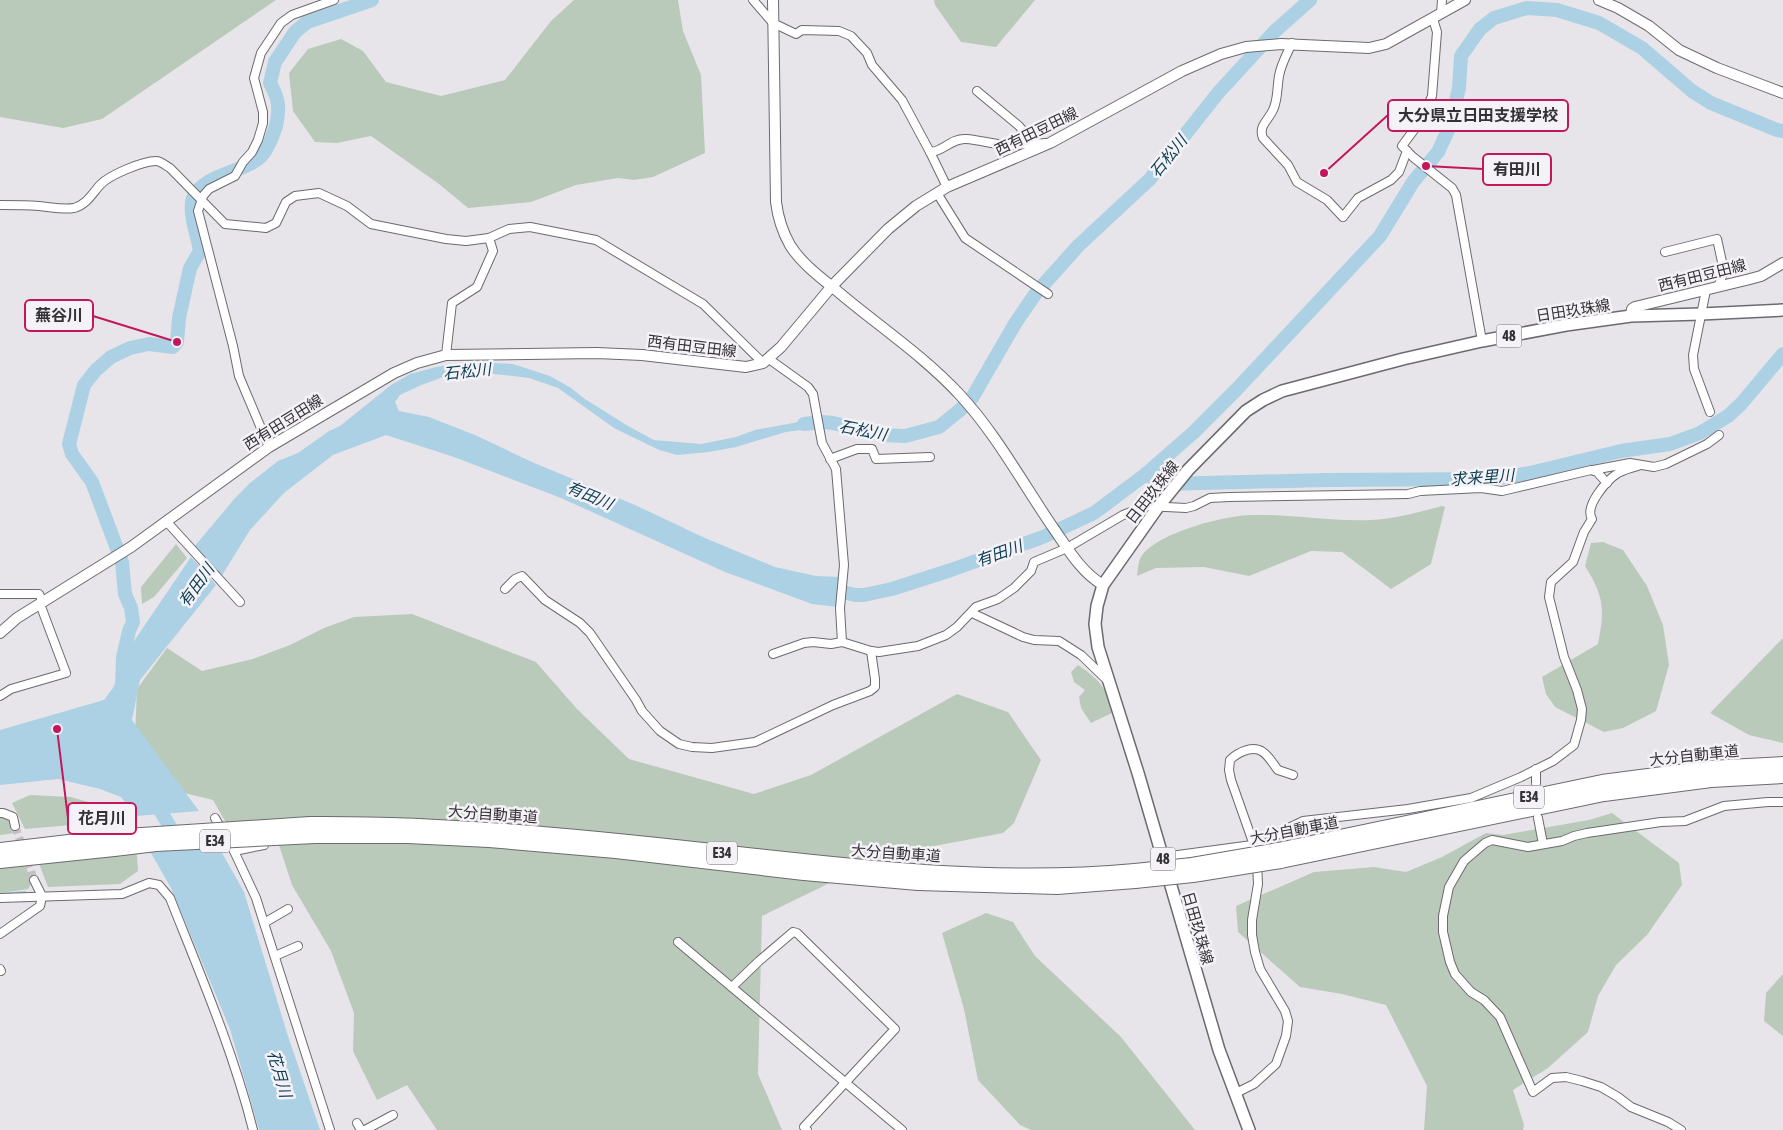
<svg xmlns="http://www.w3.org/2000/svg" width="1783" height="1130" font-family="'Asap Condensed','Noto Sans JP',sans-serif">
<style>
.green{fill:#b9caba}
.water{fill:#add1e4}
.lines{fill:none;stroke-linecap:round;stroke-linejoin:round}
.stream{stroke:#add1e4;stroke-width:2.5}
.river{stroke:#add1e4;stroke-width:14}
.street-tunnel{stroke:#c4c1c5;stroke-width:8;stroke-dasharray:8 4;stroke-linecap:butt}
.street-casing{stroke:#6d6a6f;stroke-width:10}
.secondary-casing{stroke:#6d6a6f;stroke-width:12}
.primary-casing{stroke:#6d6a6f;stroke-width:14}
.highway-casing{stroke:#6d6a6f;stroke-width:16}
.street{stroke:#fff;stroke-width:8}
.secondary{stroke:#fff;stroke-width:10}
.primary{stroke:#fff;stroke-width:11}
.highway{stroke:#fff;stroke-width:14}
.highway-bridge-casing{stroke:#6d6a6f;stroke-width:16;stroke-linecap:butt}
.highway-bridge{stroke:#fff;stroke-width:14}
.labels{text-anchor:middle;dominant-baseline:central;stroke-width:5;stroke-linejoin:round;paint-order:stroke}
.shield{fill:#f5f2f7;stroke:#6c6b6e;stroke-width:1}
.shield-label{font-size:14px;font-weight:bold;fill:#323133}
.street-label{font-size:15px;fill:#323133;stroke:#f5f2f7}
.water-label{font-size:16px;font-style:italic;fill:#0b3d51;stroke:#f5f2f7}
.leader{fill:none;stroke:#c2185b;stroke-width:2}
.callout-dot{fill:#c2185b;stroke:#f5f2f7;stroke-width:2}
.callout{fill:#f5f2f7;stroke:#c2185b;stroke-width:2}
.callout-label{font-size:16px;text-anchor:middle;font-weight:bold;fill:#323133}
</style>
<rect width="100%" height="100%" fill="#e8e5ea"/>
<g class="green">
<polygon points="0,0 276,0 102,119 63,128 0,117"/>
<polygon points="574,0 678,0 683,31 701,75 705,153 653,177 634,180 618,178 576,185 531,202 468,208 439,184 371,136 337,143 315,142 293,111 289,73 308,49 341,39 363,51 386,82 441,96 505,80 551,21"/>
<polygon points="934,0 1035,0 996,47 961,42 935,5"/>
<path d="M1442 506 1445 507 1431 564 1391 589 1342 552 1311 551 1249 576 1204 567 1156 568 1137 576C1138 570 1138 562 1141 557 1156 533 1225 515 1253 515 1292 514 1331 522 1371 520 1395 519 1419 512 1442 506Z"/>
<path d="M1603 542 1623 550 1647 586 1663 625 1669 665 1656 711 1623 728 1604 732 1555 707 1546 694 1542 677 1598 644C1605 610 1604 596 1585 566L1591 543Z"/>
<polygon points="176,544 187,558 154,597 142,604 141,587"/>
<polygon points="412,614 536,662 577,709 629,759 754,794 811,775 957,694 1008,712 1041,760 1014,823 1003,833 887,855 762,916 758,1074 782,1130 437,1130 407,1085 377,1100 353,1051 354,1013 331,951 292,885 278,842 238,844 213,800 172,790 135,736 137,689 167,648 202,671 253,659 290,645 324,628 354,617"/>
<polygon points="1783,638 1783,743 1749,735 1710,713"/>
<path d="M1078 665C1100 680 1105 687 1114 712L1091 723 1081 708 1079 697 1085 690 1074 682 1071 672Z"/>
<polygon points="30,795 71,797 95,804 115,818 117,821 25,829 12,803"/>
<polygon points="1612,813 1679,863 1682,885 1647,935 1616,965 1598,996 1588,1032 1548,1068 1513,1090 1524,1125 1523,1130 1424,1130 1427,1086 1386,1005 1342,994 1300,987 1238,932 1236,906 1314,872 1374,867 1406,872 1442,857 1486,833 1503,835 1589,820"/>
<polygon points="0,815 10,821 15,833 0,835"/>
<polygon points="133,843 137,856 138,871 120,884 48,887 36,856"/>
<polygon points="23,859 32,883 28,889 0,893 0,863"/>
<polygon points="986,913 1013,922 1035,956 1121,1037 1195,1130 1031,1130 1020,1125 978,1080 964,1009 942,933"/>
<polygon points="1783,974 1783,1036 1764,1021 1766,993"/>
</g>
<g class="water">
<polygon points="494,363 513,364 550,376 571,388 585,399 628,426 654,440 701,444 736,437 755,430 814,419 815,428 786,432 736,447 709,452 677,455 659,450 614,428 558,388 529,378 494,374 451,374 419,386 400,395 395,402 399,411 429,417 475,435 532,462 635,505 705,538 775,567 816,576 842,577 838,607 812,604 725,572 561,498 454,457 386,435 333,455 284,493 250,530 221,577 194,547 235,498 250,483 278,461 298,453 329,431 340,426 391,385 410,374 436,367 457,364"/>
<polygon points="191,557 216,585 140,680 132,720 199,811 136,816 121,797 100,789 58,779 0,785 0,730 104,700 113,688 134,641"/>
<polygon points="216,842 244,892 287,1033 320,1130 259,1130 230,1029 171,888 147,846"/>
</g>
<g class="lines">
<polyline class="stream" points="0,894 25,892"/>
<g class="river">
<polyline points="804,424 822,422 833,423 883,435 905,436 939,427 960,410 972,398 1016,322 1036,293 1078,246 1150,179 1218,93 1275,31 1310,0"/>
<polyline points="1146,474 1162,484 1327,480 1493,479 1530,473 1621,451 1670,444 1700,433 1728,416 1741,404 1783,354"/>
<polyline points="827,588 855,595 864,595 892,589 951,570 1043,537 1094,513 1146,474 1194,432 1236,390 1380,236 1413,182 1438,152 1450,126 1459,88 1461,56 1480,29 1494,18 1527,8 1557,10 1599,23 1642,48 1692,91 1711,103 1777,130 1783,131"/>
<path d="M122 685 123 657 129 631 133 622 131 608 125 594 122 562 92 482 72 454 69 444 84 385 96 370 111 357 130 348 149 344 173 347 177 342 179 318 190 268 200 251C198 238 188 211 193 198 203 173 250 172 263 154 269 147 273 135 276 126 280 108 279 99 270 83L275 62 295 32 307 22 372 0"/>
<polyline points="154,800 179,842"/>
</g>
<polyline class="street-tunnel" points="15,826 34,880"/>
<g class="street-casing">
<g id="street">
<polyline points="753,0 773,23 796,34 802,30 839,31 851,36 867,53 872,65 902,100 930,152 947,187"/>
<polyline points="1441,13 1442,0"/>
<polyline points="1433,19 1437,32 1432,96 1422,119 1402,146 1413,157 1452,188 1456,195 1482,341"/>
<path d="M1292 43C1287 54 1281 64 1279 76 1277 87 1278 100 1273 110 1268 121 1258 126 1263 138L1288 165 1297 182 1327 200 1343 217 1358 198 1391 180 1399 172 1407 151"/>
<polyline points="977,91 1019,126 1025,133 1029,144"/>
<path d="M930 152C943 152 951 138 966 139 981 140 995 145 1009 145 1021 145 1033 144 1045 143"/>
<polyline points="937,193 965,238 1048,294"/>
<path d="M0 205C13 205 26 205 39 206 51 207 62 210 74 208 86 205 92 194 100 185 109 175 143 161 156 161 161 161 166 166 170 168L225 224 266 228 276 223 286 202 295 196 319 193 347 206 371 224 446 239 466 241 489 238 509 229 530 227 596 240 703 304 763 363"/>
<polyline points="1665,252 1717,239 1724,271 1718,287"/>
<polyline points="1706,290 1693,355 1694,369 1710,412"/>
<polyline points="446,355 452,303 477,287 493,251 489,238"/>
<polyline points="769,359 808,387 813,394 822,443 836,469 844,565 840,608 842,642"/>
<polyline points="269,447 239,376 233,346 198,211 203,196 209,189 235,176 243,162 252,152 258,140 263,123 263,112 254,78 261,53 281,23 292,15 334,0"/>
<polyline points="830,459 857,449 872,449 876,459 930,457"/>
<polyline points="1593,470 1630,463 1654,467 1666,464 1707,444 1719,435"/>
<polyline points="166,521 240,602"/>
<polyline points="505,589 515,579 522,576 545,600 580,623 590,633 636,700 642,711 660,731 679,744 692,747 712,748 755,742 833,705 870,691 875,687 875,679 871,651"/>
<polyline points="0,594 39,594 43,602"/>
<polyline points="972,613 1023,637 1034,640 1059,641 1081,655 1107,680"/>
<polyline points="773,654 804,643 813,642 831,644 842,642 871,651 879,652 918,646 946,635 957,627 976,607 998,599 1014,588 1031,571 1034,562 1067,548 1123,515 1146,506 1186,508 1194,506 1210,498 1229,497 1408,494 1420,491 1481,488 1502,491 1591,470 1597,472 1607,483"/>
<polyline points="0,696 11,689 66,673 40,604"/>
<polyline points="1536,783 1536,769"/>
<polyline points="0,813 3,813 13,817 15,826"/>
<polyline points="215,818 234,851 256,898 330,1130"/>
<polyline points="1538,818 1543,844"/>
<path d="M1255 848 1231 780 1229 770 1230 760C1235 755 1240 752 1247 750 1264 745 1269 759 1278 770L1293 775"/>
<polyline points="234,851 264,845"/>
<path d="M1163 857 1267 843 1282 831 1303 821 1408 809 1471 798 1521 777 1553 761 1574 745 1581 720 1582 709 1577 690 1564 657 1549 597 1551 582 1573 562 1584 532 1592 519C1584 506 1607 480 1618 473 1625 469 1634 467 1641 465"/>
<path d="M0 898 122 894 149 883 159 885 170 898C200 974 233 1050 253 1130"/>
<polyline points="264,923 288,909"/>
<polyline points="0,934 40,906 42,896 34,880"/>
<polyline points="678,942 902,1130"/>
<polyline points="275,956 298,946"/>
<polyline points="0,969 1,971"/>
<polyline points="732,987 759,961 793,932 797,933 895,1029 804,1127 807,1130"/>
<polyline points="1236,1093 1254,1084 1276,1064 1286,1036 1288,1021 1285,1011 1260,969 1255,952 1252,935 1252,920 1258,884 1257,862"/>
<polyline points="357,1123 361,1130"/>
<polyline points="365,1130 393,1115"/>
<polyline points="1681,1130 1668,1122 1631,1107 1618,1097 1601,1087 1582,1081 1566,1077 1552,1078 1533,1092 1500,1017 1484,1000 1471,992 1455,974 1450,962 1443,932 1443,916 1449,887 1464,861 1485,843 1492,840 1528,847 1562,841 1574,836 1587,833 1661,822 1685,821 1724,806 1768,802 1783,802"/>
</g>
</g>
<g class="secondary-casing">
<g id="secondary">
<path d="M773 0 776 202C778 218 782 231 790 245 800 262 820 277 836 290 877 325 923 355 960 395 997 435 1023 484 1054 529 1068 549 1081 572 1103 585"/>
<polyline points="1599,0 1618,8 1649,26 1679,50 1717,68 1783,93"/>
<polyline points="1631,316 1632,309 1635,307 1750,279 1761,276 1783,263"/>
<polyline points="0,633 17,618 131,547 269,447 394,373 417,363 446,355 597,353 642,355 746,367 763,363 781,347 832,286 888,229 916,206 947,187 1050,143 1182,71 1221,54 1246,47 1281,44 1369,48 1386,44 1465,0"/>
</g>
</g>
<g class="primary-casing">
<polyline id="primary" points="1249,1130 1219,1050 1138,773 1098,647 1095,624 1097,606 1103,585 1158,507 1188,470 1246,411 1263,400 1282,391 1403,359 1482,341 1566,325 1631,316 1701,314 1783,310"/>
</g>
<g class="highway-casing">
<g id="highway">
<path d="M310 824C446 823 578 836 712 851 852 867 994 884 1135 871"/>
<polyline points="315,836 408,836 489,840 616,851 804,873 918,883 1057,887 1135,881"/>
<polyline points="0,850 111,837"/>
<polyline points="1278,850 1602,782 1709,768 1783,764"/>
<polyline points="0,861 114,849"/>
<polyline points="1281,861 1604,794 1711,780 1783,776"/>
</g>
</g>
<use href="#street" class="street"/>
<use href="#secondary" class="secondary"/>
<use href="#primary" class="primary"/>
<use href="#highway" class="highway"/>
<g class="highway-bridge-casing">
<g id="highway-bridge">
<polyline points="111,837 310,824"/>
<polyline points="114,849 156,844 315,836"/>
<polyline points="1135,871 1192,865 1278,850"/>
<polyline points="1135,881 1193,875 1281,861"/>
</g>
</g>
<use href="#highway-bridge" class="highway-bridge"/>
</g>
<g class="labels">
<g class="shield">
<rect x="1496.5" y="324.5" width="25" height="23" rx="4"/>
<rect x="1514" y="785.5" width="30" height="23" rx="4"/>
<rect x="200" y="829.5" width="30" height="23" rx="4"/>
<rect x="707" y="841.5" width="30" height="23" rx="4"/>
<rect x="1150.5" y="847.5" width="25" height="23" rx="4"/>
</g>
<g class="shield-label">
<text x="1509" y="336">48</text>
<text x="1529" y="797">E34</text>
<text x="215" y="841">E34</text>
<text x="722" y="853">E34</text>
<text x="1163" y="859">48</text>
</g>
<g class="street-label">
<text transform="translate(1036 131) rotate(-26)">西有田豆田線</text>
<text transform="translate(1702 275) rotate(-14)">西有田豆田線</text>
<text transform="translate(1573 310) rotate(-9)">日田玖珠線</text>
<text transform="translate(692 346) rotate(7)">西有田豆田線</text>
<text transform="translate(283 422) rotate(-32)">西有田豆田線</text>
<text transform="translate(1152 492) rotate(-52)">日田玖珠線</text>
<text transform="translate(1694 755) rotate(-6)">大分自動車道</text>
<text transform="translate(493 814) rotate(4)">大分自動車道</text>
<text transform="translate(1294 830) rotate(-11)">大分自動車道</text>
<text transform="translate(896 853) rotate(4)">大分自動車道</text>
<text transform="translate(1198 928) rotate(74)">日田玖珠線</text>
</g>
<g class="water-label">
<text transform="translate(1168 156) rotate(-51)">石松川</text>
<text transform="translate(467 371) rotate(-6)">石松川</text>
<text transform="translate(863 430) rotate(11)">石松川</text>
<text transform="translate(1482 477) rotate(-4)">求来里川</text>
<text transform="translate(590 495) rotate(23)">有田川</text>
<text transform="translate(999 553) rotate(-20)">有田川</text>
<text transform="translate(196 585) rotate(-54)">有田川</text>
<text transform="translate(280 1074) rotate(74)">花月川</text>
</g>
</g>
<path class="leader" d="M1324 173L1388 115M1426 166L1483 169M177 342L93 316M57 729L68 818"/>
<g class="callout-dot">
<circle cx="1324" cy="173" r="5"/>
<circle cx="1426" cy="166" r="5"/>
<circle cx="177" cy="342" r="5"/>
<circle cx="57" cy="729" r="5"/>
</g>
<g class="callout">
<rect x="1388" y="100" width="180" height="31" rx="5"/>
<rect x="1483" y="154" width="68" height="31" rx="5"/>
<rect x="25" y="300" width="68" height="31" rx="5"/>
<rect x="68" y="803" width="68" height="31" rx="5"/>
</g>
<g class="callout-label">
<text x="1478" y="121">大分県立日田支援学校</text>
<text x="1517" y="175">有田川</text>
<text x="59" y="321">蕪谷川</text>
<text x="102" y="824">花月川</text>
</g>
</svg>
